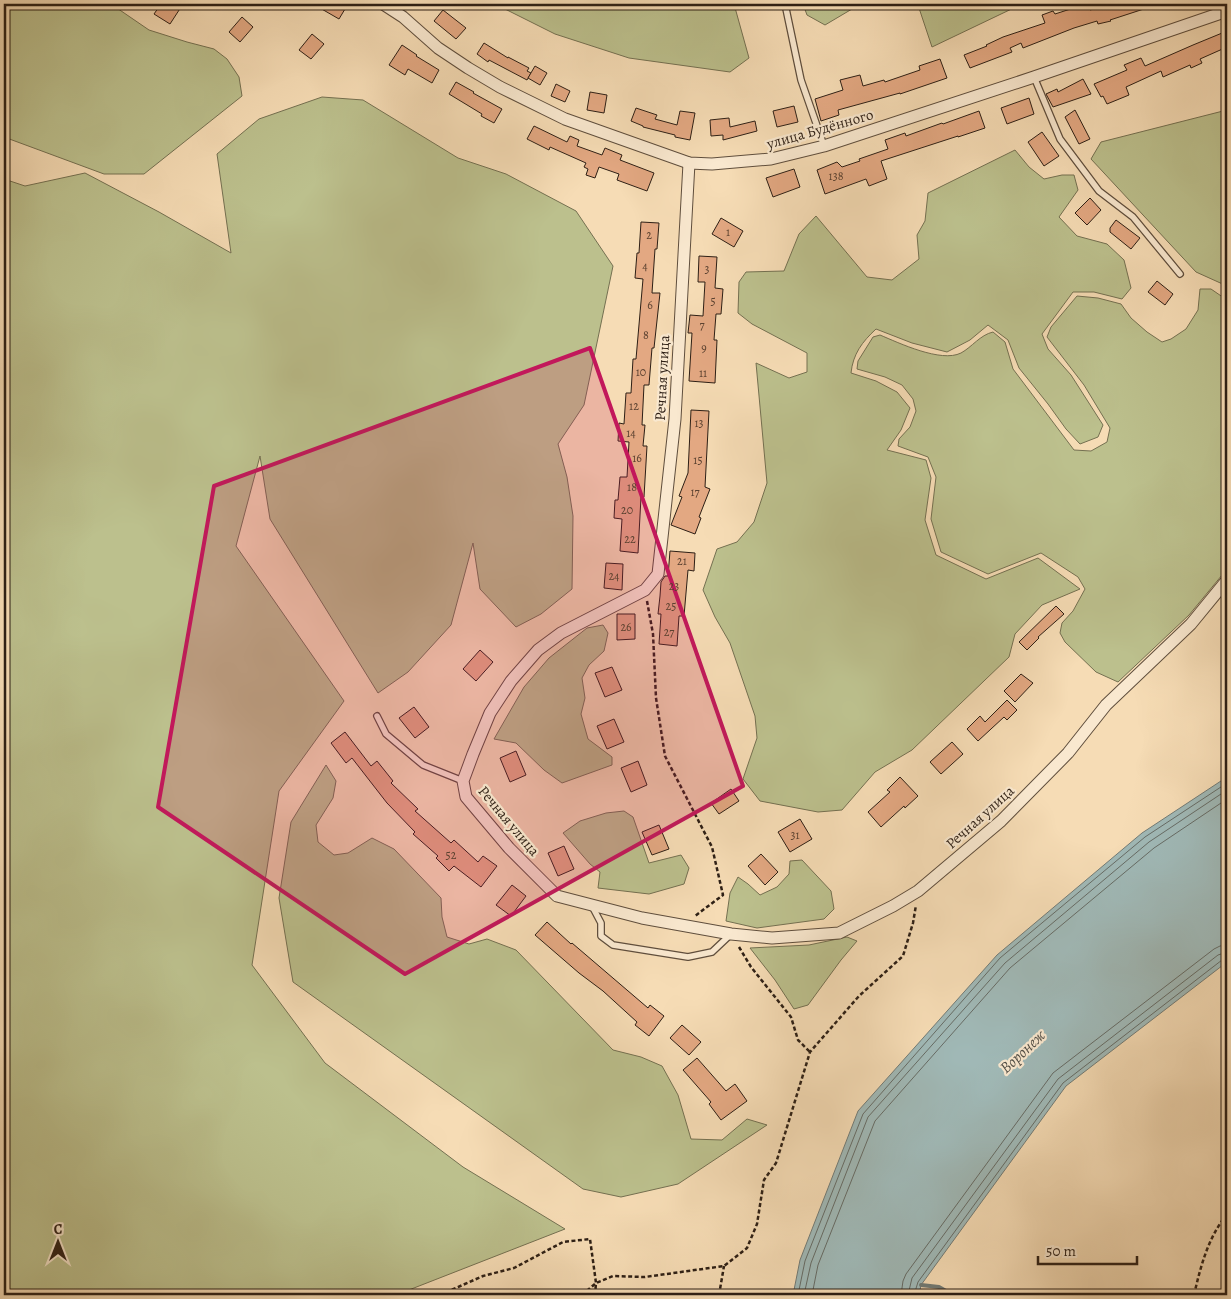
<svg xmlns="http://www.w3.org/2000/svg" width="1231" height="1299" font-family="Alegreya,serif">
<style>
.green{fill:#bcc08d;stroke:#747051}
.water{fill:#a0b9b7;stroke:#727b76}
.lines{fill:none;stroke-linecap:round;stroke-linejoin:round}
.shore{stroke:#666c66;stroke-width:1}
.stream{stroke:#727b76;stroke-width:4}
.building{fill:#e3a882;stroke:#2d1f15}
.lane-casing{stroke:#5f4e3d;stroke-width:8}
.street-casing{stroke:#5f4e3d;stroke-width:13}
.path{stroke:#2d1f15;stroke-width:2.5;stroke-dasharray:4 2.5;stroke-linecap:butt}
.lane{stroke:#f9e8cf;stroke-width:5.5}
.street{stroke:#f9e8cf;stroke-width:11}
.marked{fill:#c2185b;fill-opacity:0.2;stroke:#c2185b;stroke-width:4;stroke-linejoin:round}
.labels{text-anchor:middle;stroke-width:4.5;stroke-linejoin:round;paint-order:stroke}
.number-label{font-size:12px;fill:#5a4130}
.street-label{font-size:15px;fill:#2d1f15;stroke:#f9e8cf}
.water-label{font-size:16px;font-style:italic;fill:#504d46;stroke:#f9e8cf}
</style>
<rect width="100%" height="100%" fill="#f6dcb5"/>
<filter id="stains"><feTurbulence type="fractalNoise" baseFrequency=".004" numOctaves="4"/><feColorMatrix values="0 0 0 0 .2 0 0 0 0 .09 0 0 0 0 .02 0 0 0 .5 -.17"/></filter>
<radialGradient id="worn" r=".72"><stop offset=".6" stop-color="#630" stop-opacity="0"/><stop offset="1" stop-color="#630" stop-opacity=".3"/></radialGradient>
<g class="green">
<path d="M4 4H111L149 30 187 42 214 49 227 59 239 77 242 96 144 174H104L4 137Z"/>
<path d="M495 4H734L749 58 730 72 629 58 555 34Z"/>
<path d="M803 4H865L852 9 825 25 807 15Z"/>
<path d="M908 4H1022L932 47 919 8Z"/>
<path d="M322 97 363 100 458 158 506 174 576 211 613 266 584 405 558 444 567 477 573 516 572 589 541 614 516 627 480 589 473 543 451 625 408 672 378 693 270 519 260 456 236 546 344 701 279 791 252 965 325 1063 463 1167 565 1229 396 1295H4V179L25 186 85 173 159 212 231 253 217 154 259 119Z"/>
<path d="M1227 110V286L1196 272 1091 159 1101 142Z"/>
<path d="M1015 150 1029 167 1044 179 1062 175H1074L1078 190 1059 217 1077 236 1107 244 1124 260 1131 288 1122 299 1094 292H1073L1042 334 1048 349 1071 375 1103 425 1098 437 1080 444 1066 429 1048 404 1019 368 1008 340 988 325 970 340 947 352 912 343 876 329C862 342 853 354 851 373L876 381 897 392 910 408 901 430 887 450 926 460 931 478 925 520 936 555 986 579 1038 558 1080 589 1042 605 1015 634 1009 657 912 750 875 772 842 810 818 812 760 801 743 779 757 738 755 716 730 643 715 617 703 590 717 549 737 542 754 522 767 483 756 363 789 378 807 372V353L752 324 738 313 739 282 746 272 784 271 799 234 816 216 867 277 892 280 919 259 917 235 925 221 928 193Z"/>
<path d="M1200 289H1211L1227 300V569L1189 615 1118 682 1096 672 1065 642 1060 633 1062 623 1073 611 1085 589 1078 577 1041 553 988 574 941 552 931 519 936 477 928 457 898 446 899 439 910 427 916 411 913 399 902 385 885 377 857 369 858 361 873 337 880 335C899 343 941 363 961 353 972 347 980 335 993 332L1005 342 1013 369 1074 450 1091 451 1107 442 1110 428 1084 385 1047 337 1051 327 1077 296 1098 298 1121 304 1131 318 1147 332 1162 342 1171 339 1186 329 1198 310Z"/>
<path d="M603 625 608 633 604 651 589 665 582 678 585 698 581 714 588 739 612 757V765L562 783 544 770 516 743 494 739 524 687 549 658 587 628Z"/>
<path d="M326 765 336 781 333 798 316 825 318 842 334 855 348 853 372 838 394 849 441 898 442 917 447 937 469 944 487 939 516 950 613 1050 641 1057 662 1066 678 1095 691 1139 722 1140 747 1119 767 1125 678 1184 621 1197 583 1189 293 982 279 898 291 822Z"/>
<path d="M624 811 633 817 649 863 681 855 689 868 684 884 649 894 598 888 600 872 590 864 563 833 580 821 606 813Z"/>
<path d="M802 860 831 891 834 909 824 919 757 928 726 921 730 893 738 877 748 884 760 895 777 887 789 874 790 861Z"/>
<path d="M847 937 857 941 841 960 808 1005 794 1009 775 980 750 948 809 945Z"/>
</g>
<path class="water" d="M1227 777V962L1066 1086 921 1285 919 1295H793L800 1260 858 1111 997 955 1142 833Z"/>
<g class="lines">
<g class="shore">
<path d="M798 1295 805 1261 863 1114 1000 958 1145 837 1227 783"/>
<path d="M804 1295 811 1263 868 1117 1005 963 1149 842 1227 790"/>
<path d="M812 1295 818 1265 875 1121 1010 968 1154 848 1227 799"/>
<path d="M901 1295 903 1281 906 1274 1053 1073 1214 949 1220 946 1227 945"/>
<path d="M908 1295 912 1278 1058 1079 1218 955 1227 952"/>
<path d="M914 1295 918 1282 1063 1083 1222 960 1227 959"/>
</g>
<path class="stream" d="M921 1285 939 1287 953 1295"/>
</g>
<g class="building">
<path d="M161 4H183L170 24 154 14Z"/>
<path d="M313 4H348L339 19Z"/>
<path d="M1086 4H1087L1090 10 1113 4H1152L1153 6 1110 20 1111 21 1098 24 1097 21 1074 28 1023 48 1021 43 1010 48 1012 52 970 68 964 55 987 46 986 45 1003 37 1045 23 1042 15 1053 11 1055 14Z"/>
<path d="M443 10 466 28 456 39 434 21Z"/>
<path d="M242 17 253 27 240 42 229 32Z"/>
<path d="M1227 31V47L1200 59 1202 63 1191 68 1190 65 1163 77 1161 71 1126 87 1129 95 1107 104 1103 96 1101 97 1094 84 1127 70 1124 65 1141 58 1145 66 1193 45Z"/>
<path d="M312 34 324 44 311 59 299 50Z"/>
<path d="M484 43 508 58V57L529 68 527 71 531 73 527 80 489 60 488 62 477 54Z"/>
<path d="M402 45 417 55 416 56 439 70 432 83 408 69 405 75 389 65Z"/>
<path d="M940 59 947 78 900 94V93L838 110 839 115 821 121 815 99 843 90 840 80 860 75 863 86 884 80 885 82 920 70 919 66Z"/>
<path d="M535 66 547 73 540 85 528 78Z"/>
<path d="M1083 79 1091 94 1053 107 1046 94 1057 89 1058 92Z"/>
<path d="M456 82 474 92 473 93 502 109 494 123 481 116 482 114 449 94Z"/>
<path d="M556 84 570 91 565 102 551 96Z"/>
<path d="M590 92 607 95 604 113 587 110Z"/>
<path d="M1029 98 1034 114 1007 124 1001 108Z"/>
<path d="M794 106 798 122 777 127 773 111Z"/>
<path d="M636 108 657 115 655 119 677 125 680 111 695 113 690 140 675 137V135L643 127V126L631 121Z"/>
<path d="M1075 110 1090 139 1079 144 1065 117Z"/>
<path d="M979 111 985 128 958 137V136L881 161 887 179 869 186 866 179 825 194 817 170 837 162 842 167 860 161 859 159 888 149 885 140 905 133 906 136 942 123 943 124Z"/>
<path d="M729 118 730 127 755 121 757 131 723 140V135L711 136 710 120Z"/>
<path d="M534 126 567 142 570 136 579 140 577 146 602 155 605 148 622 155 620 160 654 173 647 191 617 180 619 174 599 167 595 178 586 175 588 169 584 167 586 163 550 147 549 150 527 139Z"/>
<path d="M1042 132 1059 156 1044 166 1028 142Z"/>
<path d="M794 169 800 187 773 197 766 178Z"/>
<path d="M1090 198 1101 210 1087 225 1075 213Z"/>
<path d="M721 218 743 231 734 247 712 234Z"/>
<path d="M1116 220 1140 238 1131 249 1110 232V228Z"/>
<path d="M641 222 659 223 657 249H655L652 293H660L654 348H652L649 385H644L642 425H645L643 446H647L644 497H641L638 553 620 551 622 519 614 518 615 500H618L620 477H627L629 442 618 441 619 423 624 424 626 393H631L633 359H636L643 279 635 278 637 253H639Z"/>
<path d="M699 256 717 257 715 288 723 289 721 314H716L714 340H717L715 383 689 381 692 333H688L690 315 703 316 705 282H698Z"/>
<path d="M1157 281 1173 294 1165 305 1148 292Z"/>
<path d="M691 410 709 411 705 487 710 489 699 517 701 518 695 534 671 525 682 497 679 496 688 473Z"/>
<path d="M670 551 695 553 694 571 688 570 684 616H679L677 646 659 644 661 614H658L660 596 661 582 665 576H668Z"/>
<path d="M606 563 623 564 622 590 604 588Z"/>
<path d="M1056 606 1064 614 1038 637 1039 638 1027 650 1019 642Z"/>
<path d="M617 614H635V639L617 640Z"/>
<path d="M480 650 493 662 476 681 463 669Z"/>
<path d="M612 667 622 690 605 697 595 673Z"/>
<path d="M1021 674 1033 683 1015 702 1004 691Z"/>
<path d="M1007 700 1017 710 1007 720 1004 717 978 741 967 729 980 716 985 722Z"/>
<path d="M414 707 429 727 415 738 399 718Z"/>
<path d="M614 719 624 742 607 749 597 726Z"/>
<path d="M345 732 371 766 377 761 393 781 391 783 418 809 415 811 451 843 454 840 478 862 483 856 497 866 481 887 454 866 449 871 436 858 438 856 413 834 415 832 387 803 352 758 346 763 331 743Z"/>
<path d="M952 742 963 754 941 774 930 762Z"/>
<path d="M516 751 526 775 510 782 500 758Z"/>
<path d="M638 761 647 785 631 792 621 768Z"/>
<path d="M900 777 918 796 905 808 904 806 881 827 868 812 890 792 887 790Z"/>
<path d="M731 789 739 801 719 814 711 803Z"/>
<path d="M800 819 812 839 790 852 778 832Z"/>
<path d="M659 825 669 849 652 855 642 832Z"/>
<path d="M564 846 574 869 558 876 548 853Z"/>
<path d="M761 854 778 872 765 885 748 866Z"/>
<path d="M512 885 526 896 511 916 496 905Z"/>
<path d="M547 922 571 944 572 943 648 1008 650 1005 664 1016 649 1036 635 1025 637 1022 603 991 579 973 535 935Z"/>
<path d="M682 1025 701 1042 689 1055 670 1038Z"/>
<path d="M697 1058 726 1091 735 1084 747 1101 721 1120 709 1104 711 1102 683 1070Z"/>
</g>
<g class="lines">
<g class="lane-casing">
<g id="lane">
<path d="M785 4 801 80 824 146"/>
<path d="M1034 77 1060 139 1099 191 1133 217 1180 274"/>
<path d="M377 716 386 734 423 765 463 781"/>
<path d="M592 906 601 923V936L613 945 688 957 712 952 730 935"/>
</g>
</g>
<g class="street-casing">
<g id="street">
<path d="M383 4 403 17 438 48 468 68 500 87 565 119 689 163 712 164 771 159 824 146 1034 77 1227 11"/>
<path d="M689 163 675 419 658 574 645 590 561 633 538 650 511 681 490 713 473 754 463 781 466 797 509 848 557 896 642 918 731 934 772 938 839 933 893 906 918 891 1001 821 1068 753 1106 705 1191 624 1227 580"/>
</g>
</g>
<g class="path">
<path d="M647 601 653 634 656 698 665 756 712 847 723 895 695 916"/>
<path d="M739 947 751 967 791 1017 798 1040 810 1052"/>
<path d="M440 1295 483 1276 514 1268 563 1242 590 1239 596 1283 595 1295"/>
<path d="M582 1295 596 1283 613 1276 645 1277 724 1266 747 1248 757 1224 764 1180 776 1163 810 1052 859 996 903 956 913 923 916 905"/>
<path d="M719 1295 724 1266"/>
<path d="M1194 1295C1201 1265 1208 1238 1227 1214"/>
</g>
<use href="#lane" class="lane"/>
<use href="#street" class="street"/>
</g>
<path class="marked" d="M590 348 743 786 405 974 158 807 214 486Z"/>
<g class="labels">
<g class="number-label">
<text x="836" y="180">138</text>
<text x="728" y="236">1</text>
<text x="649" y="239">2</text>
<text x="645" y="270">4</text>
<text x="707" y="273">3</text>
<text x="713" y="305">5</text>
<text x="650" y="309">6</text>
<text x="702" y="329">7</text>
<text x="646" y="339">8</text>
<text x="704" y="352">9</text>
<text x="641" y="376">10</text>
<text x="703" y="377">11</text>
<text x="634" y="410">12</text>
<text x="699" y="427">13</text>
<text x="631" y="437">14</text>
<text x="637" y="462">16</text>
<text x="698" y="464">15</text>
<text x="632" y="491">18</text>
<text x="695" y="496">17</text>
<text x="627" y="514">20</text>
<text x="630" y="543">22</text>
<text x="682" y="565">21</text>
<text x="614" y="580">24</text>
<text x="674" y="590">23</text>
<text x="671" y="610">25</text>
<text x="626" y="631">26</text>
<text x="669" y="636">27</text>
<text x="795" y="839">31</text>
<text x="451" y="859">52</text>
</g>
<g class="street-label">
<text transform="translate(820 129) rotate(-16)" y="5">улица Будённого</text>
<text transform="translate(662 378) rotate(-87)" y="5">Речная улица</text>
<text transform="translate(980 817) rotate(-42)" y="5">Речная улица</text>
<text transform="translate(509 821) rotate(50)" y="5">Речная улица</text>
</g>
<g class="water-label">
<text transform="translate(1022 1051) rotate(-43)" y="6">Воронеж</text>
</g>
</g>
<rect width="1231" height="1299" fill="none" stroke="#f6dcb5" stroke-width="20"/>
<rect x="5" y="5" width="1221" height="1289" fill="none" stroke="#2d1f15" stroke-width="2.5"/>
<rect x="10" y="10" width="1211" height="1279" fill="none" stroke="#2d1f15"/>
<g transform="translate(58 1242)" stroke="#f9e8cf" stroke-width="4" paint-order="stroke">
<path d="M0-4L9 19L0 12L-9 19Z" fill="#2d1f15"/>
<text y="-8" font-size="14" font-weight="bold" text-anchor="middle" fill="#2d1f15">С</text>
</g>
<path d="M1038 1256v8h99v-8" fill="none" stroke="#2d1f15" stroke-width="2.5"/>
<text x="1046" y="1256" font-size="15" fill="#2d1f15" stroke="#f9e8cf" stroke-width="4" paint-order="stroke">50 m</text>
<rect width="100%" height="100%" filter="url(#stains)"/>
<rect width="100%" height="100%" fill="url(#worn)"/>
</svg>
